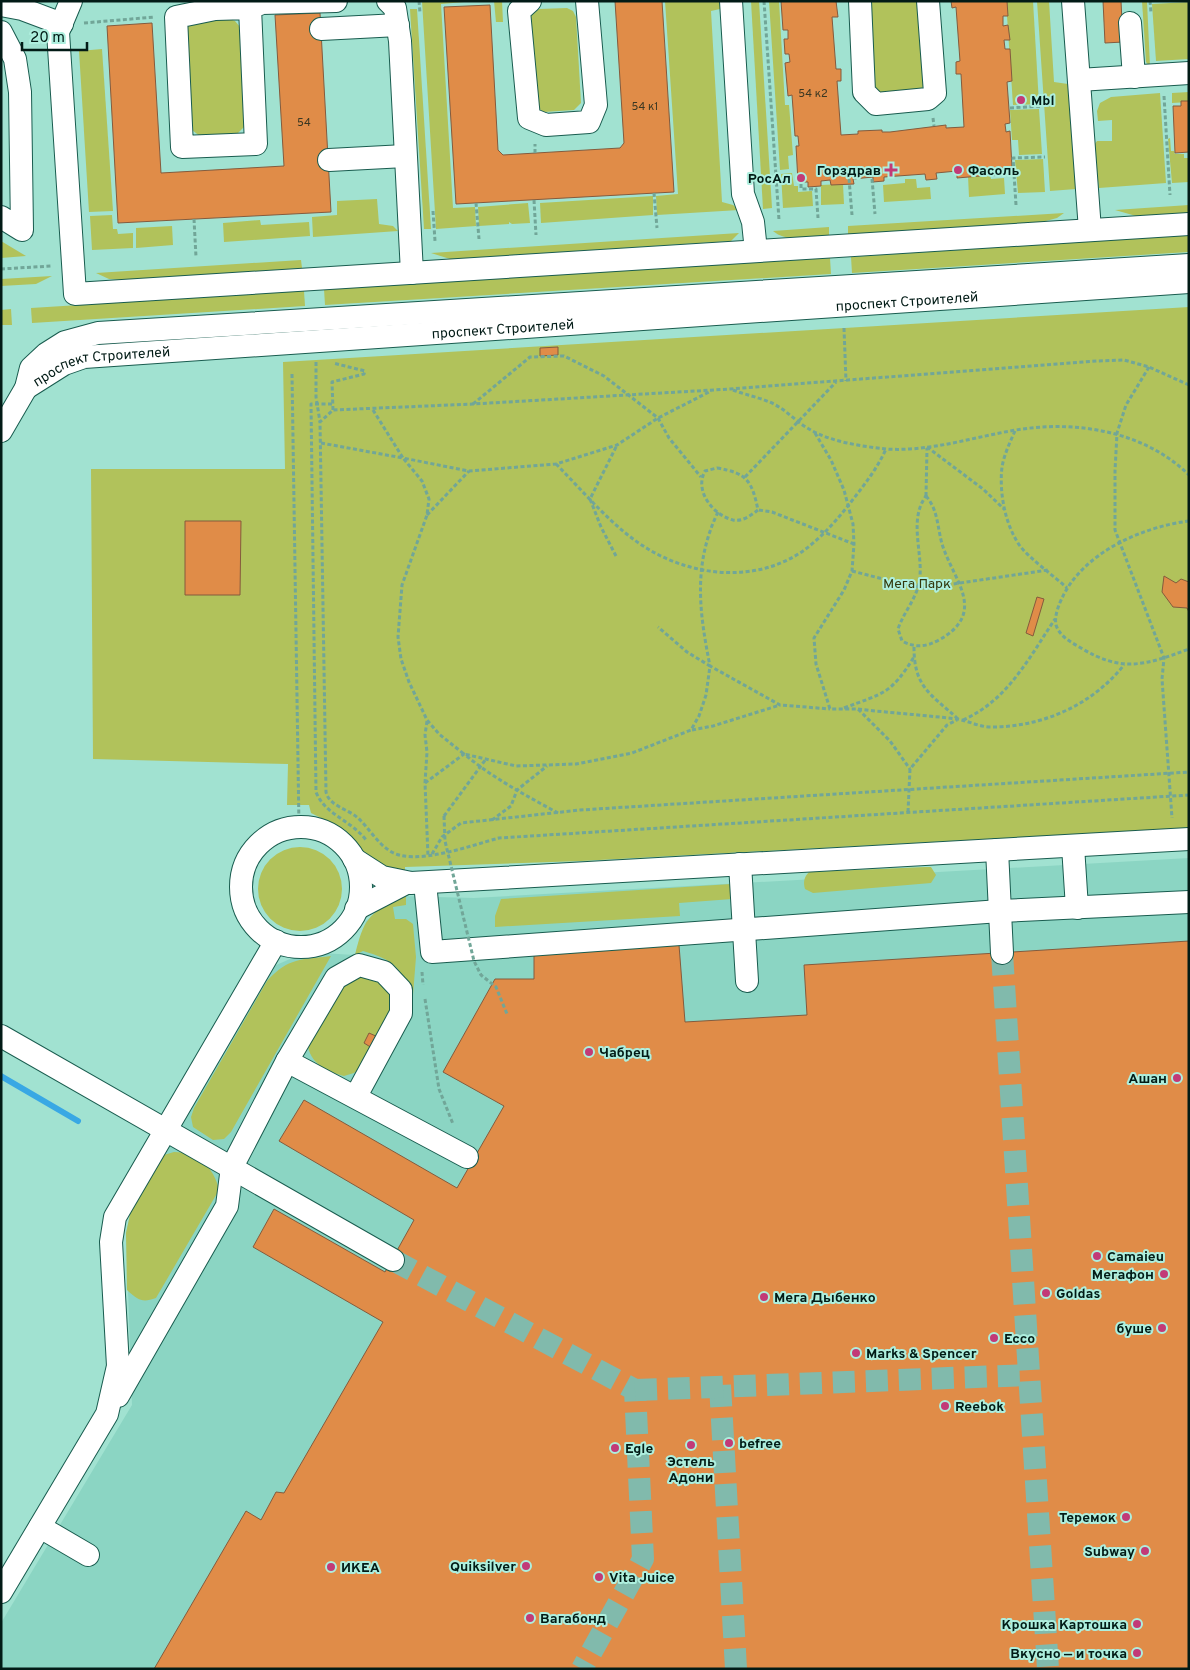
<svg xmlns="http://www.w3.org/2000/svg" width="1190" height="1670" font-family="Overpass,sans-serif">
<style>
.built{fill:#8bd5c3}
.green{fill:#b1c25b}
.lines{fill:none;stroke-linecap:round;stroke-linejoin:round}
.stream{stroke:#39a8e4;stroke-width:6}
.building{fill:#e08c48;stroke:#845b3d}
.minor-tunnel{stroke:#81baac;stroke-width:22;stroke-dasharray:22 11;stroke-linecap:butt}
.minor-casing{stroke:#195c4f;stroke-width:24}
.path{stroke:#71a698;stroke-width:3;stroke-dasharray:4 2.5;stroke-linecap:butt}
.minor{stroke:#fff;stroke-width:22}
.path-bridge{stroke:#71a698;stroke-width:3;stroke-dasharray:4 2.5;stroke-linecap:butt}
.poi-dot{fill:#c23a77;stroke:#aeefde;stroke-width:2}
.labels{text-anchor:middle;stroke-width:4;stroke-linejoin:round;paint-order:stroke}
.number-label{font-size:11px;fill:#3a3722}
.poi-label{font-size:14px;font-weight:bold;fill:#021b16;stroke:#aeefde;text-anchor:start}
.street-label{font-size:14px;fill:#021b16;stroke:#aeefde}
.park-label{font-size:14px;fill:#32380c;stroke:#aeefde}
</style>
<rect width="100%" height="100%" fill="#a1e2d1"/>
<path class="built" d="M1189 858V1669H1V1623L132 1405 126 1233 131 1210 274 966 299 955 321 953 355 955 366 921 399 896 474 898Z"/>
<g class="green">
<path d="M422 1H476L441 4 453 208 475 207 476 226 436 229Z"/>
<path d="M494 1H502L503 22H496Z"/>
<path d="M665 1H726L720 9 711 11 722 202 733 205 739 210 657 215 656 196 678 194Z"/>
<path d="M751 1H759L772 208 763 209Z"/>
<path d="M769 1H779L785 105H789L793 155 788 156 789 169 780 170Z"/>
<path d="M867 1H920L924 85 920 91 888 96 877 91 872 81Z"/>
<path d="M1006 1H1033L1039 104 1013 105Z"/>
<path d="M1037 1H1049L1054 82 1068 84 1076 189 1050 191Z"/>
<path d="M1142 1H1147L1150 67 1146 62Z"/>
<path d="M1189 2V59L1156 61 1152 4Z"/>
<path d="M567 8 573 11 576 17 581 103 574 110 544 112 539 109 531 16 539 9Z"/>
<path d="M410 9H417L431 229H424Z"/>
<path d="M227 18 235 21 240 27 245 126 236 135 201 137 192 130 186 30 189 24Z"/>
<path d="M102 49 113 211 89 212 79 51Z"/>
<path d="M1189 92V102L1172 103V93Z"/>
<path d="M1160 93 1166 183 1099 188 1094 145 1097 141H1112V120L1098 121 1097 111 1100 103 1111 97Z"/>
<path d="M1039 109 1042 154 1019 155 1018 140H1012L1010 110Z"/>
<path d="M1170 138 1171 151H1174L1175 154H1184V158H1189V182L1172 183 1168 139Z"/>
<path d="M1043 159 1045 192 1018 193 1015 160Z"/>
<path d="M792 173 794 186H798V192L812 191 813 206 783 208 781 174Z"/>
<path d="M990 175 991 179 1004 178 1005 194 969 197 968 176Z"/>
<path d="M905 179H916L917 188 930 187 931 199 884 202 883 185 905 183Z"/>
<path d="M843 184 844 204 821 205V185Z"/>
<path d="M653 196V215L541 223 540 203Z"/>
<path d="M377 199 379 224 393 226 398 231 313 237 312 217 337 215V201Z"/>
<path d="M528 203 530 223 512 224 509 222V224L479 226 478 207Z"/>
<path d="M1189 205V213L1136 216 1115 210Z"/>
<path d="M1064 213 1057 218 1042 222 848 234V226Z"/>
<path d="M112 215 113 229H117L118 234 133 233V248L92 250 90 216Z"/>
<path d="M260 220 261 225 309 222 310 236 224 242 223 223Z"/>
<path d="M172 226 173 245 136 248V228Z"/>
<path d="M829 227V235C811 235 788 244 773 231Z"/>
<path d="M739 233 731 241 450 259 431 253Z"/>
<path d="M1189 235V252L852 273 851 257Z"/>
<path d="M1 241 26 256 1 258Z"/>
<path d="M830 258 831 274 325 305 324 289Z"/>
<path d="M301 260 302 268 123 280 109 279 96 273Z"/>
<path d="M52 276 36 284 1 286V279Z"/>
<path d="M304 291 305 306 32 323 31 308Z"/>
<path d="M1189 307V828L581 861 405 867V872H396L367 856 345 830 311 813 309 805H287L288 764 93 759 91 469H285L283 362Z"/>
<path d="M11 309 12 325H1V310Z"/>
<circle cx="300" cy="889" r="42"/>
<path d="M925 867H931L936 875 931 883 813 893 805 889C803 882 804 877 809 872Z"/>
<path d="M731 884 732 899 679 903 680 916 495 927V916L501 899Z"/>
<path d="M399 896H406V905L393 907 395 919H406L413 924 416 957 413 995C400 967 394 960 363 951L355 955C364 918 368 916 399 896Z"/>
<path d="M331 956 231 1132 224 1139 213 1140 193 1127 191 1117 194 1108 267 981C289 957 301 960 331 956Z"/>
<path d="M352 975 375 977 391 993V1014L361 1067 354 1073 344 1076C328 1072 312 1065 308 1047L343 985Z"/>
<path d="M174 1152C197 1152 214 1167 219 1190L156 1298C142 1303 138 1300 127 1290L126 1233 131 1210 157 1157Z"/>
</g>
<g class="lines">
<path class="stream" d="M1 1076 78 1121"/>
</g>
<g class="building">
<path d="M615 1H662L674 192 456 204 444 7 490 5 498 150 503 155 620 148 624 143Z"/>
<path d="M781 1H836L838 17H832L836 69H841V81H837L841 135 858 134V131L882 130V132H890L946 125V128L964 127 961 74H956V62L960 61 956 7 952 8 951 1H1007L1008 16H1003V26L1008 25 1010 40H1004L1005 49H1010L1012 81 1007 82 1010 123 1005 124 1006 132 1010 131 1012 168H1001L1002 175 989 176 988 169 979 170 980 176 957 178V171L936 173 937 179 926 180 925 174 884 177V181L873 182V177L853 179 854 184 831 185 830 180 821 181V186L808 187V182H798L796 146H799L798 136H795L792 95 788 96 785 63 790 62 789 54H785L784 39H788V30H783Z"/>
<path d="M1103 1H1121L1123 42 1105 43Z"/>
<path d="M320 13 331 212 118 223 107 26 152 23 161 173 284 166 275 15Z"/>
<path d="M1181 101H1189V155V152L1175 153 1173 106H1181Z"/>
<path d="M558 347V355L540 356V348Z"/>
<path d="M185 521H241L240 595H185Z"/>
<path d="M1164 576 1176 583 1181 579 1189 582V612L1187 608 1173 607 1162 592Z"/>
<path d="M1037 597 1044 599 1033 636 1026 633Z"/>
<path d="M1189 941V1669H154L246 1511 261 1520 276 1492 284 1493 383 1322 253 1247 274 1209 385 1272 414 1220 279 1141 304 1100 457 1188 504 1106 443 1072 495 979H534V953L679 945 685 1022 807 1015 804 965Z"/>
<path d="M369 1033 378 1037 372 1048 364 1043Z"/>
</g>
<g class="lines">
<g class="minor-tunnel">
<path d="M1002 953 1048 1669"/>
<path d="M393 1260 635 1390 643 1559 582 1669"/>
<path d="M720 1385 736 1669"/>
<path d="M635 1390 1029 1375"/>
</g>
<g class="minor-casing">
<g id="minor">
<path d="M71 1 58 32 75 294 1189 224"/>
<path d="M388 1 395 8 400 41 412 273"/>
<path d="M530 1 519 11 529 118 546 125 589 122 596 105 587 1"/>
<path d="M731 1 743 194 753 222 756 251"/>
<path d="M860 1 864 92 876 104 928 99 935 93 928 1"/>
<path d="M1073 1 1090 230"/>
<path d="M1 5 22 9 62 24"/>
<path d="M250 8 256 144 182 147 176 17 215 9 250 8 262 3 336 1"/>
<path d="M1130 23 1134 77"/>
<path d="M321 29 398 25"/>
<path d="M1 32 15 59 20 92 22 230 1 217"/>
<path d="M1079 80 1189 73"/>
<path d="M329 160 405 156"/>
<path id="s1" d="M26 388 64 364 84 357 1189 282"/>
<path d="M1 431 26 388 31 368 46 354 65 342 98 333 1189 265"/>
<circle cx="301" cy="887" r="60"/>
<path d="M1073 846 1077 908"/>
<path d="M997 850 1002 953"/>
<path d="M354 859 382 877 411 883 1189 839"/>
<path d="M740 864 747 981"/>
<path d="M425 883 432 952 1000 911 1189 902"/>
<path d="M356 909 406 883"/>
<path d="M1 1036 393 1260"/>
<path d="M287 1061 467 1157"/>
<path d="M118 1396 227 1206 232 1167 287 1061 336 978 359 965 384 972 401 990V1013L356 1096"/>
<path d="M40 1527 88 1555"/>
<path d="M1 1592 107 1414 118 1366 111 1242 115 1217 276 941"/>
</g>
</g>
<g class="path">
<path d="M419 1 420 13"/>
<path d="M764 1 779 220"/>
<path d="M1150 1 1151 13"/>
<path d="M84 23 155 17"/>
<path d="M1164 96 1170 195"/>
<path d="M1010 108 1042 106"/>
<path d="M933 118 934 126"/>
<path d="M535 153V144"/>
<path d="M849 179 852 215"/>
<path d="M872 179 875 214"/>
<path d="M801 184V189H816L818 218"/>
<path d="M654 193 657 228"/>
<path d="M534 200 536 235"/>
<path d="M476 203 479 239"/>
<path d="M1016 205 1013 158 1045 157"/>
<path d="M433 211 435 241"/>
<path d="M194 219 196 257"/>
<path d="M1 269 52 266"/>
<path d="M844 328 846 381"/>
<path d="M316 362V397L320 422"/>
<path d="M1149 367 1126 405 1117 433 1115 471V530L1164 658 1162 679 1172 818"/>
<path d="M292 374 299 827"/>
<path d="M1189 385 1149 367 1124 360 1097 361 730 389 473 404 333 410 320 422 326 792C329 806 348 809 358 818 369 828 377 843 390 851 414 867 472 845 499 838L1189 795"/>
<path d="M733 390C748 396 765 398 779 407 789 413 798 423 809 429 831 442 860 446 886 449 930 452 973 437 1016 430 1076 420 1144 431 1189 475"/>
<path d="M332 404H311L316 792C325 815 351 820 366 840"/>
<path d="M473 404 530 357 564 356 604 376 658 418 669 438 701 477"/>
<path d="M333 410 332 382 364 374 365 371 333 363"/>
<path d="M373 410 403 458 469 471 556 464 617 445 658 418 711 391"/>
<path d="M1015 431C1010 442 1004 455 1002 467 999 492 1005 525 1020 546 1031 560 1053 575 1067 588"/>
<path d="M815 433 831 460 844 490 853 524 854 544 852 571 844 590 814 638 816 664 830 709H858L890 741 910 769"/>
<path d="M321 443 403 458 422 481 429 499 427 515 402 585 398 637 401 659 409 682 427 720 439 734 464 754 516 766 576 764 632 753 691 730 699 716 706 695 710 666 687 652 658 627"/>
<path d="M927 447 983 489 1004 509"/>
<path d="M556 464C585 493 613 528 648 549 695 577 756 583 803 551 821 538 837 520 851 502 864 485 877 469 886 449"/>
<path d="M717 468C747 473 752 481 758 510 751 515 743 522 733 520 713 515 694 491 705 471Z"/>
<path d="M745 477 836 382"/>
<path d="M926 496C939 511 937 529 943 547 955 582 987 613 939 640 926 647 915 648 902 641L898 629C904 611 919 596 920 576 922 550 909 519 926 496Z"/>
<path d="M926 496 927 448"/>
<path d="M759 510 772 512 854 544"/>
<path d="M718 512C693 564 699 611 710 666L780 705 830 709"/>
<path d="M427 515 469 471"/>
<path d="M1189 521C1142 527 1085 552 1063 596 1059 604 1054 616 1056 625 1060 637 1071 642 1081 648 1122 673 1146 665 1189 649"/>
<path d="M616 556 601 527 590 499 617 445"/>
<path d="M852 571 910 586 926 588 1048 570"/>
<path d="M914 647C914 688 931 694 958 719"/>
<path d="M844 708C884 693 891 694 914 657"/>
<path d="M858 709C891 713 924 715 957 719 969 721 979 727 991 727 1043 727 1092 705 1124 665"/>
<path d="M963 720C1008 700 1029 658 1055 619"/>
<path d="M427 721 425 735 427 752 425 783 428 856"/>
<path d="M692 730 713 726 780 705"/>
<path d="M425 783 464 754C493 778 525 795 558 813"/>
<path d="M908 812 910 769 947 725 957 720"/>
<path d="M444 816 486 759"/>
<path d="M492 820 511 806 517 790 547 766"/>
<path d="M432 854 442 837 461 823 580 810 1189 772"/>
<path d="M422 972 423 985"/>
<path d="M425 999 439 1089 453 1124"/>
</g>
<use href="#minor" class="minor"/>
<path class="path-bridge" d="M444 816 445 841 474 961 481 975 496 987 507 1014"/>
</g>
<g class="poi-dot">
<circle cx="1021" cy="100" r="5"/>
<path d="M888.5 162.5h5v5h5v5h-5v5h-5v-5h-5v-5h5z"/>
<circle cx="958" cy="170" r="5"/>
<circle cx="801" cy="178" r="5"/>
<circle cx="589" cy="1052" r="5"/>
<circle cx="1177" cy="1078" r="5"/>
<circle cx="1097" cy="1256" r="5"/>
<circle cx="1164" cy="1274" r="5"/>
<circle cx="1046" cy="1293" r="5"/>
<circle cx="764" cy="1297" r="5"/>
<circle cx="1162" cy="1328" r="5"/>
<circle cx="994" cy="1338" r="5"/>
<circle cx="856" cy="1353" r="5"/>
<circle cx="945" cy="1406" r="5"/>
<circle cx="729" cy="1443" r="5"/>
<circle cx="691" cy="1445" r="5"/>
<circle cx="615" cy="1448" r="5"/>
<circle cx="1126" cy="1517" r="5"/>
<circle cx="1145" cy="1551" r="5"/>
<circle cx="526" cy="1566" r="5"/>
<circle cx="331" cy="1567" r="5"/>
<circle cx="599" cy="1577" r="5"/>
<circle cx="530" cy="1618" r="5"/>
<circle cx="1137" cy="1624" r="5"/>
<circle cx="1137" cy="1653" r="5"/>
</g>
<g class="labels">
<g class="number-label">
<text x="813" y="97">54 к2</text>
<text x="645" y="110">54 к1</text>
<text x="304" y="126">54</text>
</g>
<g class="poi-label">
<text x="1031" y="105">Mbl</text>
<text x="881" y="175" text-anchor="end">Горздрав</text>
<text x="968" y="175">Фасоль</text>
<text x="791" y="183" text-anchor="end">РосАл</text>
<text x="599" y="1057">Чабрец</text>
<text x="1167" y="1083" text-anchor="end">Ашан</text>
<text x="1107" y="1261">Camaieu</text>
<text x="1154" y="1279" text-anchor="end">Мегафон</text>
<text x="1056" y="1298">Goldas</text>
<text x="774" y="1302">Мега Дыбенко</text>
<text x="1152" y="1333" text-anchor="end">буше</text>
<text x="1004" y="1343">Ecco</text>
<text x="866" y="1358">Marks &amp; Spencer</text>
<text x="955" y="1411">Reebok</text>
<text x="739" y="1448">befree</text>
<text x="625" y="1453">Egle</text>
<text x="691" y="1466" text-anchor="middle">Эстель<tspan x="691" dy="16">Адони</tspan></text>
<text x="1116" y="1522" text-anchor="end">Теремок</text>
<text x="1135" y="1556" text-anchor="end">Subway</text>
<text x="516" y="1571" text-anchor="end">Quiksilver</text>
<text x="341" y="1572">ИКЕА</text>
<text x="609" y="1582">Vita Juice</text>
<text x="540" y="1623">Вагабонд</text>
<text x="1127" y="1629" text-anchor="end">Крошка Картошка</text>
<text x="1127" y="1658" text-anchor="end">Вкусно — и точка</text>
</g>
<g class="street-label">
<text dy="5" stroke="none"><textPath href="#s1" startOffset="891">проспект Строителей</textPath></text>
<text dy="5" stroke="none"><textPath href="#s1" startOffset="486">проспект Строителей</textPath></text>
<text dy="5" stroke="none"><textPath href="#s1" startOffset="81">проспект Строителей</textPath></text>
</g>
<g class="park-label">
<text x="917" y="588">Мега Парк</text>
</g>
</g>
<rect width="1190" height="1670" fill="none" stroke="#021b16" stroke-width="5"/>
<path d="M22 42v8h65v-8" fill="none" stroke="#021b16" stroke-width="2.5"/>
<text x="30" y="42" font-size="15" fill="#021b16" stroke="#aeefde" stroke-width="4" paint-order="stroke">20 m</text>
</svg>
